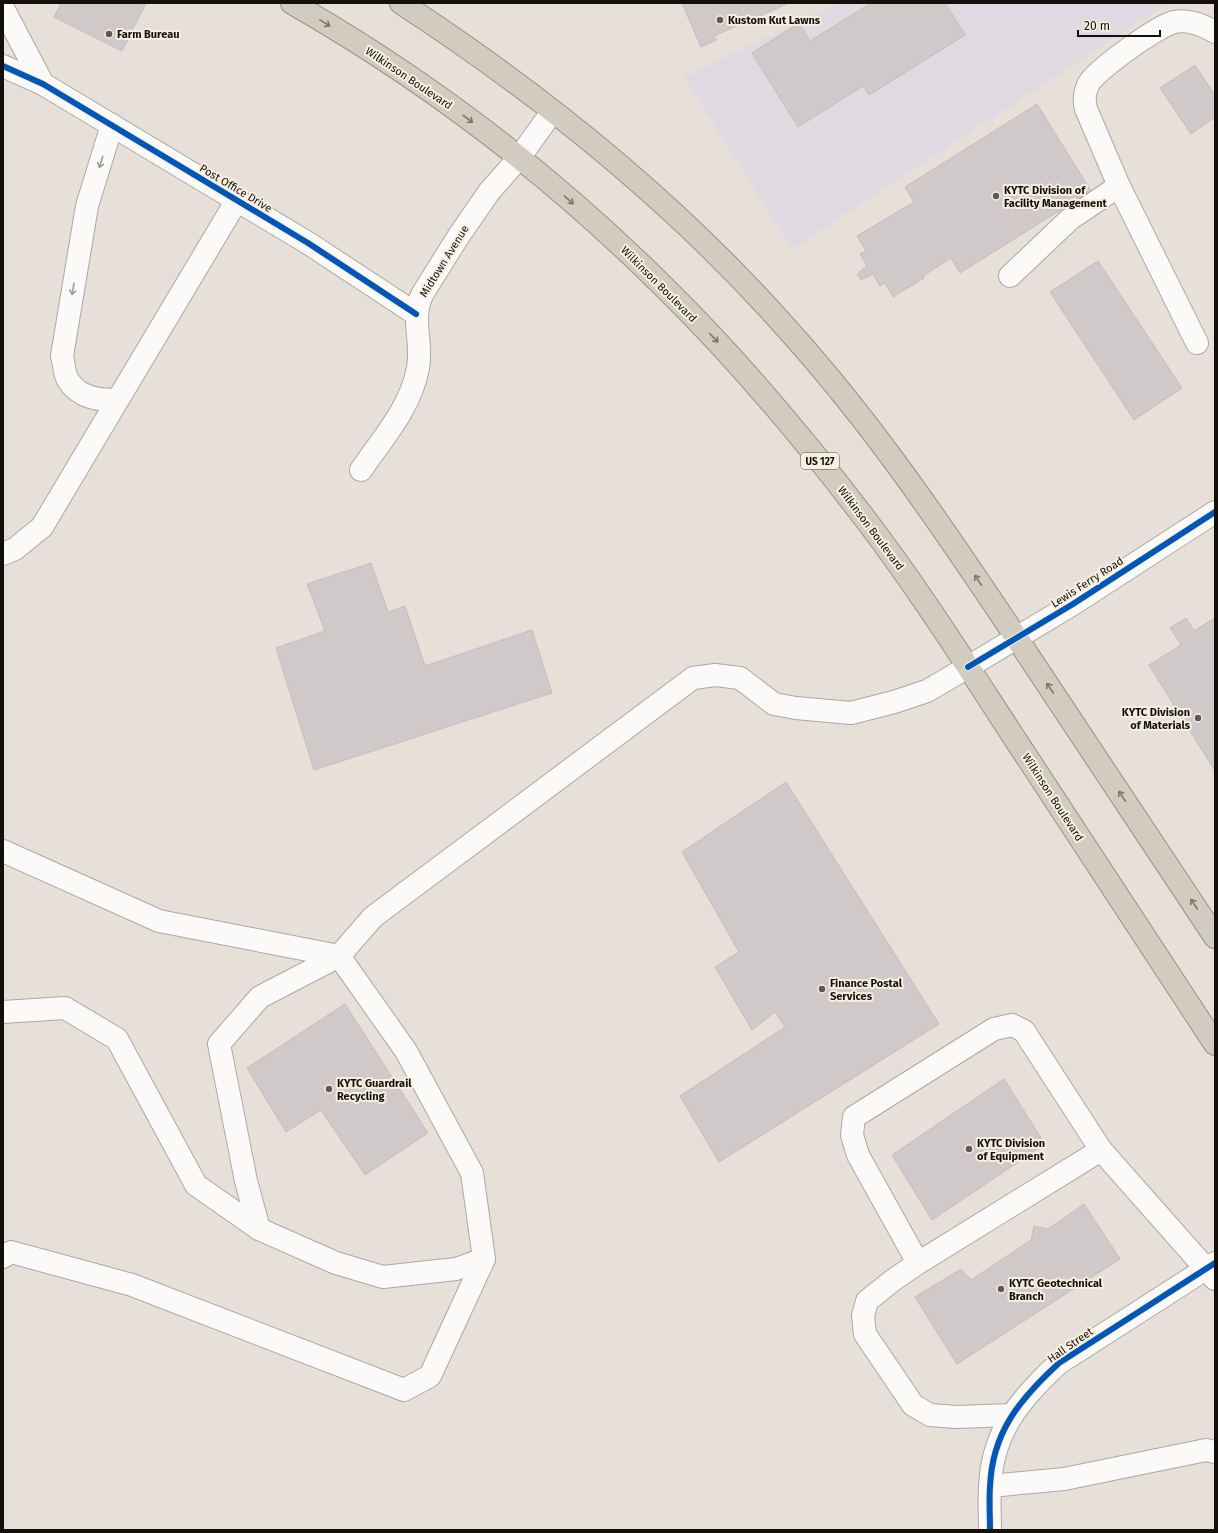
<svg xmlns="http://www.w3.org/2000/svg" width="1218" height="1533" font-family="'Fira Sans',sans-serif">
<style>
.industrial{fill:#dfdae2}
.building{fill:#cfcac9;stroke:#c2bebc}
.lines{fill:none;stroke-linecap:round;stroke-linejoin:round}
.minor-casing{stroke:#aca8a3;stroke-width:24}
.highway-casing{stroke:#9b9182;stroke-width:24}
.minor{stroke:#fbfaf9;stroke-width:22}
.highway{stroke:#d2cbbf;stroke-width:22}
.cycleway-casing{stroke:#f8eee1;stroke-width:8}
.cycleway{stroke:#0057b8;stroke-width:6}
.oneway{stroke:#7c776e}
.oneway2{stroke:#9e9c9a}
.poi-dot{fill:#5d5953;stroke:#f8eee1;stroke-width:1.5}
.labels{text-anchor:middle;stroke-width:4;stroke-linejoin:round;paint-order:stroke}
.shield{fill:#f8eee1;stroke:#58534b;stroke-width:1}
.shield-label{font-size:10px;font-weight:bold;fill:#13100b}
.poi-label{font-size:11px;font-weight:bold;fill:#13100b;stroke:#f8eee1;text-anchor:start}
.street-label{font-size:11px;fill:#13100b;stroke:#f8eee1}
</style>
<rect width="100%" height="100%" fill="#e6e0d9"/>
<path class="industrial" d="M839 3H1168L792 249 684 77Z"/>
<g class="building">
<path d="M61 3H146L122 51 54 17Z"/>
<path d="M682 3H789L714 36 717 40 701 47Z"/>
<path d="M871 3H945L965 35 869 95 863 86 798 127 752 53 799 23 810 41Z"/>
<path d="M1195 65 1215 95V117L1191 134 1160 88Z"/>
<path d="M1037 104 1091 191 960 273 951 258 923 276 924 278 893 297 885 283 880 286 873 274 861 280 857 274 867 266 860 254 866 251 857 236 914 202 905 187Z"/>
<path d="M1098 261 1182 388 1134 420 1050 292Z"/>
<path d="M371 563 388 612 405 606 425 666 532 630 552 693 314 770 276 648 325 631 307 584Z"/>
<path d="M1186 618 1194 631 1215 618V771L1149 665 1181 645 1170 628Z"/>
<path d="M786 782 939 1024 719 1162 680 1096 785 1027 775 1012 752 1030 715 967 739 952 682 852Z"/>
<path d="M345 1004 428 1133 365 1175 321 1110 286 1132 247 1068Z"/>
<path d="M1004 1079 1045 1144 932 1220 892 1155Z"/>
<path d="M1084 1204 1120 1259 957 1364 915 1297 961 1269 971 1280 1031 1240 1034 1226 1048 1229Z"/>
</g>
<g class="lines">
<g class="minor-casing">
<g id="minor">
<path d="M3 8 43 84"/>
<path d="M3 66 43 84 308 243 416 314"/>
<path d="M112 125 87 206 62 356C64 363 64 374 68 380 79 398 98 400 117 400"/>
<path d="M1010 276 1070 219 1119 186"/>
<path d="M1197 343 1119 186 1086 109C1084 100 1084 94 1088 85 1094 71 1158 26 1174 22 1188 19 1203 25 1215 32"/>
<path d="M361 470C383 438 411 407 418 368 423 342 410 317 423 293L458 237 489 192 519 158 552 112"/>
<path d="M3 554 15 549 42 527 237 200"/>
<path d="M3 851 159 921 339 956"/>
<path d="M3 1012 65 1008 117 1039 196 1185 259 1229 336 1263 383 1277 456 1269 484 1259"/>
<path d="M1101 1150 918 1263 858 1155 852 1135 854 1117 994 1029 1012 1025 1024 1031 1101 1150 1215 1279"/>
<path d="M259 1229 246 1181 219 1044 260 997 339 956"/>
<path d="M3 1257 11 1252 132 1285 404 1390 430 1376 484 1259 472 1173 406 1051 339 956 373 917 693 678 715 675 740 678 774 704 796 708 851 713 894 702 927 691 968 667 1073 604 1215 512"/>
<path d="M918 1263 892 1281 867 1301 863 1316 865 1334 913 1405 930 1415 957 1417 1011 1415"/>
<path d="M990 1486 1064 1479 1206 1450 1215 1452"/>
<path d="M990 1530C990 1516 989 1501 990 1487 992 1432 1020 1399 1059 1363L1215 1263"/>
</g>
</g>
<g class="highway-casing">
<g id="highway">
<path d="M292 3C428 81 556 179 667 290 739 361 805 440 866 520 920 591 968 667 1017 742 1083 843 1149 944 1215 1044"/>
<path d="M401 3C542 95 678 205 789 331 872 423 941 525 1010 628 1079 731 1147 834 1215 937"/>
</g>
</g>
<use href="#minor" class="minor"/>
<use href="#highway" class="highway"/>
<g class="cycleway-casing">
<g id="cycleway">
<path d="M3 66 43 84 308 243 416 314"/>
<path d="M968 667 1073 604 1215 512"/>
<path d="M990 1530C990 1516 989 1501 990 1487 992 1432 1020 1399 1059 1363L1215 1263"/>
</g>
</g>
<use href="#cycleway" class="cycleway"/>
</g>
<defs><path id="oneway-shaft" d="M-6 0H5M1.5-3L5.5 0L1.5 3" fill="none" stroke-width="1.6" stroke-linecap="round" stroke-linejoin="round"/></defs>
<g class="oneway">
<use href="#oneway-shaft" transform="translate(325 23) rotate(32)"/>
<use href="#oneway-shaft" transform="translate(468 119) rotate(37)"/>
<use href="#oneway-shaft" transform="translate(569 200) rotate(41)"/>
<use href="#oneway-shaft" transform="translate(714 338) rotate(46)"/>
<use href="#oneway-shaft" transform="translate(978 580) rotate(-124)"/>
<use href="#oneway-shaft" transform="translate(1050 688) rotate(-124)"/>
<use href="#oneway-shaft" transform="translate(1122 796) rotate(-124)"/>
<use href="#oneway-shaft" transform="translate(1194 904) rotate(-123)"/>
</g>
<g class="oneway2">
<use href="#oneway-shaft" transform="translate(101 162) rotate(107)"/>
<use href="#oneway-shaft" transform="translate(73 289) rotate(100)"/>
</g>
<g class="poi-dot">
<circle cx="720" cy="20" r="4"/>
<circle cx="109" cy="34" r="4"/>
<circle cx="996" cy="196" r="4"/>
<circle cx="1198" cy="718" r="4"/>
<circle cx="822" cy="989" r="4"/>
<circle cx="329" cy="1089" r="4"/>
<circle cx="969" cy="1149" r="4"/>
<circle cx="1001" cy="1289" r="4"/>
</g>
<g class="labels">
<rect class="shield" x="801" y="453" width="38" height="16" rx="3"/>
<g class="shield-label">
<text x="820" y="465">US 127</text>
</g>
<g class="poi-label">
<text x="728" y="24">Kustom Kut Lawns</text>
<text x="117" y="38">Farm Bureau</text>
<text x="1004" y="194">KYTC Division of<tspan x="1004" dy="13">Facility Management</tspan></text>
<text x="1190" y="716" text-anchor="end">KYTC Division<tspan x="1190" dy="13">of Materials</tspan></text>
<text x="830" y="987">Finance Postal<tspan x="830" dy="13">Services</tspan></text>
<text x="337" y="1087">KYTC Guardrail<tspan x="337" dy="13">Recycling</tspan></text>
<text x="977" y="1147">KYTC Division<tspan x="977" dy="13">of Equipment</tspan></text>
<text x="1009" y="1287">KYTC Geotechnical<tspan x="1009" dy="13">Branch</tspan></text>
</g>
<g class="street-label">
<text transform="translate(409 78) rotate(34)" y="4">Wilkinson Boulevard</text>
<text transform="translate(236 188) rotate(31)" y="4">Post Office Drive</text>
<text transform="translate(444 261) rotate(-58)" y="4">Midtown Avenue</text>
<text transform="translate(659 284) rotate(45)" y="4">Wilkinson Boulevard</text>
<text transform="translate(871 528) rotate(53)" y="4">Wilkinson Boulevard</text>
<text transform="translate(1087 582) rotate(-33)" y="4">Lewis Ferry Road</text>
<text transform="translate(1053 797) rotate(57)" y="4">Wilkinson Boulevard</text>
<text transform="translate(1070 1345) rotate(-35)" y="4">Hall Street</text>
</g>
</g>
<rect width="1218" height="1533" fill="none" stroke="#13100b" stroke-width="8"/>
<path d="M1078 30v6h82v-6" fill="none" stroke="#13100b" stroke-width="2"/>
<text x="1084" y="30" font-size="12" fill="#13100b" stroke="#f8eee1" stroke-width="3" paint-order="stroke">20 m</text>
</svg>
